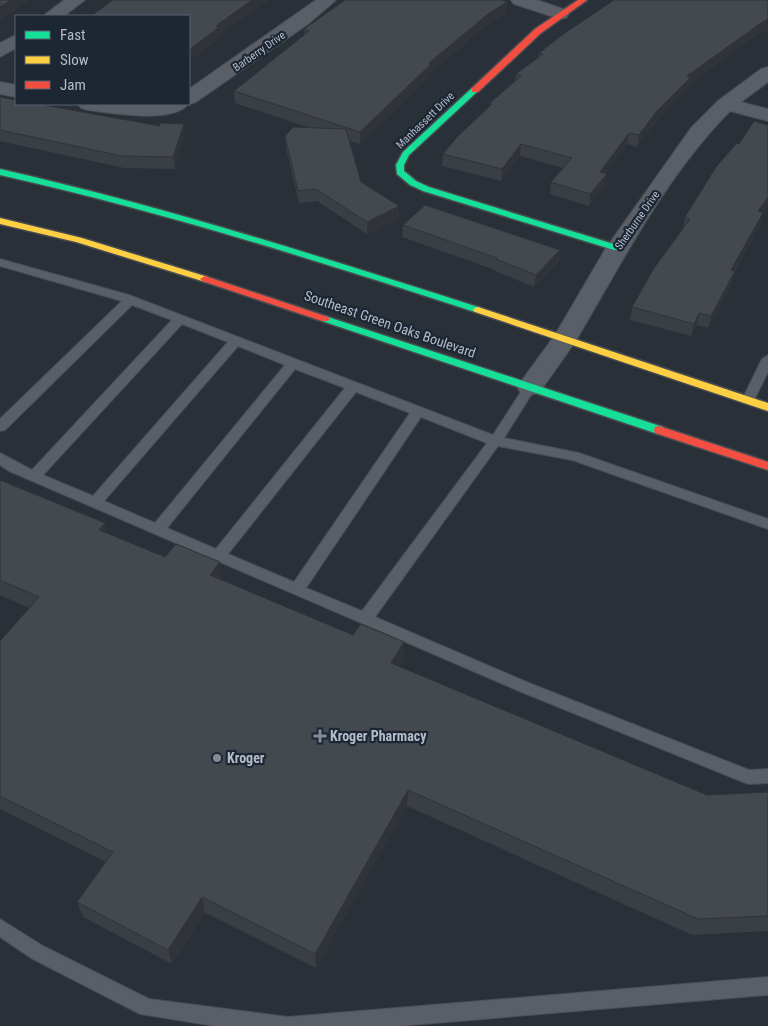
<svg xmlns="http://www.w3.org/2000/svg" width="768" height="1026" font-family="'Roboto Condensed',sans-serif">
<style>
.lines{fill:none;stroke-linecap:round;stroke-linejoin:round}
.lane-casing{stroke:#484c53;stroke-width:2}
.street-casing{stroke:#484c53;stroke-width:2}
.fast-casing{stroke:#484c53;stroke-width:3}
.slow-casing{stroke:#484c53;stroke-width:3}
.jam-casing{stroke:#484c53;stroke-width:3}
.lane{fill:#5a5e66;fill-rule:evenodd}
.street{fill:#5a5e66;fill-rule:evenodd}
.fast{fill:#16e098;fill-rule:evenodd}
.slow{fill:#ffcf43;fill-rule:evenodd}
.jam{fill:#f24e42;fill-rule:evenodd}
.wall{fill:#3a3f45}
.shaded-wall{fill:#303338}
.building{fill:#444950;stroke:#303338}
.poi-dot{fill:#848b96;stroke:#1d2633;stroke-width:2}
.labels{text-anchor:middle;stroke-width:4.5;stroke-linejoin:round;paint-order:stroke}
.far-street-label{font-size:11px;fill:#b4bcc9;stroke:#1d2633}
.street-label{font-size:14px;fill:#b4bcc9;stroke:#1d2633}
.poi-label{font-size:14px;font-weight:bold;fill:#b4bcc9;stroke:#1d2633;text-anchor:start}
</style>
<rect width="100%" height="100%" fill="#2a3038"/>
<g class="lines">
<g class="lane-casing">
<g id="lane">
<path d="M0 259 129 295 493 435 526 384H534L536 387 504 438 579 453 768 519V529L572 460 498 446 375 617 529 683 749 770 768 769V783L749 784 743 782 519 691 9 471 0 465V453L32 470 172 320 132 305 5 430 0 431V419L122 301 0 266ZM182 324 228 342 93 496 43 475ZM238 346 285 365 155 523 104 501ZM295 369 345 388 216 549 167 528ZM356 392 410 413 294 582 228 554ZM421 417 487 443 362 611 306 588Z"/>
<path d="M768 355V372L754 400 752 403H744L742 400 762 359Z"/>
<path d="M0 919 43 946 149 999 288 1017 768 977V995L399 1026H215L140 1014 31 958 0 937Z"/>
</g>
</g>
<g class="street-casing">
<g id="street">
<path d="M64 0H85L64 16H43Z"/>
<path d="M316 0H336L308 24 196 102 189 104V89Z"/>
<path d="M511 0H537L566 10 569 14 566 18 560 19 514 4Z"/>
<path d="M16 35V48L0 57V43Z"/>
<path d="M768 67V82L741 102 768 109V121L730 111C666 176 624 259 578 337 566 356 552 374 539 393L530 395 521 393 517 387 555 335 606 248 691 128 719 100 761 69Z"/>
<path d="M0 82 16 85V97L0 94Z"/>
<path d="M78 104H188C174 124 109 113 88 110L81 108Z"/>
</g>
</g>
<g class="fast-casing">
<g id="fast">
<path d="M472 88 479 90 409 155 404 165V171L416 181 429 187 620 246V250H614L423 191 410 185 397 174 396 165 403 152Z"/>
<path d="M0 169C163 206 322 257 481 308L483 310 481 312H475C318 261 161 211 0 175Z"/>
<path d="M325 316 663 427 664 430 659 434 655 433 322 321 320 319 322 317Z"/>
</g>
</g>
<g class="slow-casing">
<g id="slow">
<path d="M0 218 82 238 208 277 210 279 205 282 202 281 76 242 0 224Z"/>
<path d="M478 307 768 403V411L475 312 473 310 475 308Z"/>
</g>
</g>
<g class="jam-casing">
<g id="jam">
<path d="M578 0H587L541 33 478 92H472V88L535 29Z"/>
<path d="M205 276 328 317 330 319 328 321H322L202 281 200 279Z"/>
<path d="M659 426 768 462V470L655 433 654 430 655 427Z"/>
</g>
</g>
<use href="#lane" class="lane"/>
<use href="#street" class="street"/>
<use href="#fast" class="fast"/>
<use href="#slow" class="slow"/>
<use href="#jam" class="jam"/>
</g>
<g class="wall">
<path d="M768 0V29L755 36 689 85 688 89 654 124 637 147 627 144 606 173 607 174 605 186 589 206 550 194 551 182 563 168 520 156 501 181 442 166 443 154 490 106V103L515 81 516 74 538 58 539 53Z"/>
<path d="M507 2 506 14 487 25 431 73V76L360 144 349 141 361 182 399 206V218L367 234 317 201 299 203 286 148 285 136 310 128 235 103 234 91 304 35V29Z"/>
<path d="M0 97 185 136 175 169 124 168 0 141Z"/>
<path d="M768 125V205L763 213 760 225 735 271 732 284 708 328 697 325 691 336 630 320 632 307 683 228 685 217 739 144Z"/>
<path d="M403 225 560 250 558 262 534 287 495 271V270L402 237Z"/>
<path d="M0 480 105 523 107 533 222 580 404 659 399 667 707 795 768 792V931L692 935 407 806 316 968 205 913 172 964 83 917 77 902 106 862 0 809V641L29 608 0 595Z"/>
</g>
<g class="shaded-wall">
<path d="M11 0H30L0 20V7Z"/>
<path d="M252 0H271L256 9 219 36 220 38 189 62V50L216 26Z"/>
<path d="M507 2 506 14 487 25 431 73V76L360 144V132L429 63 488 14Z"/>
<path d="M768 19V29L755 36 689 85 688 89 654 124 637 147 639 135 656 112 687 76 758 25Z"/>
<path d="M184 124 185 136 175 169 173 157Z"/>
<path d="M629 133 627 144 599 184 607 174 605 186 589 206 590 194 600 172Z"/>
<path d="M521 144 520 156 501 181 502 169Z"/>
<path d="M768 197V205L755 224 758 211Z"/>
<path d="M399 206V218L367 234V222Z"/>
<path d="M763 213 760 225 728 282 731 270Z"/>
<path d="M560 250 558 262 534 287 536 275Z"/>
<path d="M735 271 732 284 708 328 711 316Z"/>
<path d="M699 313 697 325 691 336 694 324Z"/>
<path d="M105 523 109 541 99 530Z"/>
<path d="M220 562 222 580 212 593 210 575Z"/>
<path d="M404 642V659L391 681V663Z"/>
<path d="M408 790 407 806 316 968 315 954Z"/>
<path d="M202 897 205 913 172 964 168 950Z"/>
</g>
<g class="building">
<path d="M0 0H11L0 7Z"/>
<path d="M113 0H252L216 26 219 27 189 50V16H91Z"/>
<path d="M345 0H501L507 2 488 14 429 63 431 64 360 132 234 91 309 31 304 29Z"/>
<path d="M614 0H768V19L758 25 687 76 690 78 656 112 639 135 629 133 600 172 607 174 590 194 551 182 572 158 521 144 502 169 443 154 457 137 492 104 490 103 521 76 516 74 543 54 539 53 562 35Z"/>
<path d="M0 97 16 100V104H38L160 126V123L184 124 173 157 122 156 0 130Z"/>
<path d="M754 121 768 125V197L758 211 763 213 731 270 735 271 711 316 699 313 694 324 632 307 654 268 690 219 685 217 716 167 737 143 739 144Z"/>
<path d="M293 127 346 129 361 182 399 206 367 222 316 189 298 191 285 136Z"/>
<path d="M425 205 560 250 536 275 496 259 497 258 403 225Z"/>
<path d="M0 480 105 523 99 530 165 557 176 544 220 562 210 575 353 635 361 624 404 642 391 663 707 795 768 792V916L698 919 408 790 315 954 202 897 168 950 77 902 113 852 0 796V641L39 597 0 580Z"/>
</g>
<g class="poi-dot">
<path d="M317.5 728.5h5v5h5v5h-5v5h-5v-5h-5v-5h5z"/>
<circle cx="217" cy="758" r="5"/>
</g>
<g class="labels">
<g class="far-street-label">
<text transform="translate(259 51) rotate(-35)" y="4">Barberry Drive</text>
<text transform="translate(425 120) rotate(-44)" y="4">Manhassett Drive</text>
<text transform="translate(637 220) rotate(-55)" y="4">Sherburne Drive</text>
</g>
<g class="street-label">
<text transform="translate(390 324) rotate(19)" y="5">Southeast Green Oaks Boulevard</text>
</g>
<g class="poi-label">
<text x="330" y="741">Kroger Pharmacy</text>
<text x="227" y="763">Kroger</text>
</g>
</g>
<rect x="15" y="15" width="175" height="90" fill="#1d2633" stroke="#59626f"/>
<rect x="25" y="31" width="25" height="8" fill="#16e098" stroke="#59626f"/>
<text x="60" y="40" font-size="15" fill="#b4bcc9">Fast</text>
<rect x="25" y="56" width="25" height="8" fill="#ffcf43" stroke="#59626f"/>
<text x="60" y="65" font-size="15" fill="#b4bcc9">Slow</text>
<rect x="25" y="81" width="25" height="8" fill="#f24e42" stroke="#59626f"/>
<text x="60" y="90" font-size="15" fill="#b4bcc9">Jam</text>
</svg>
